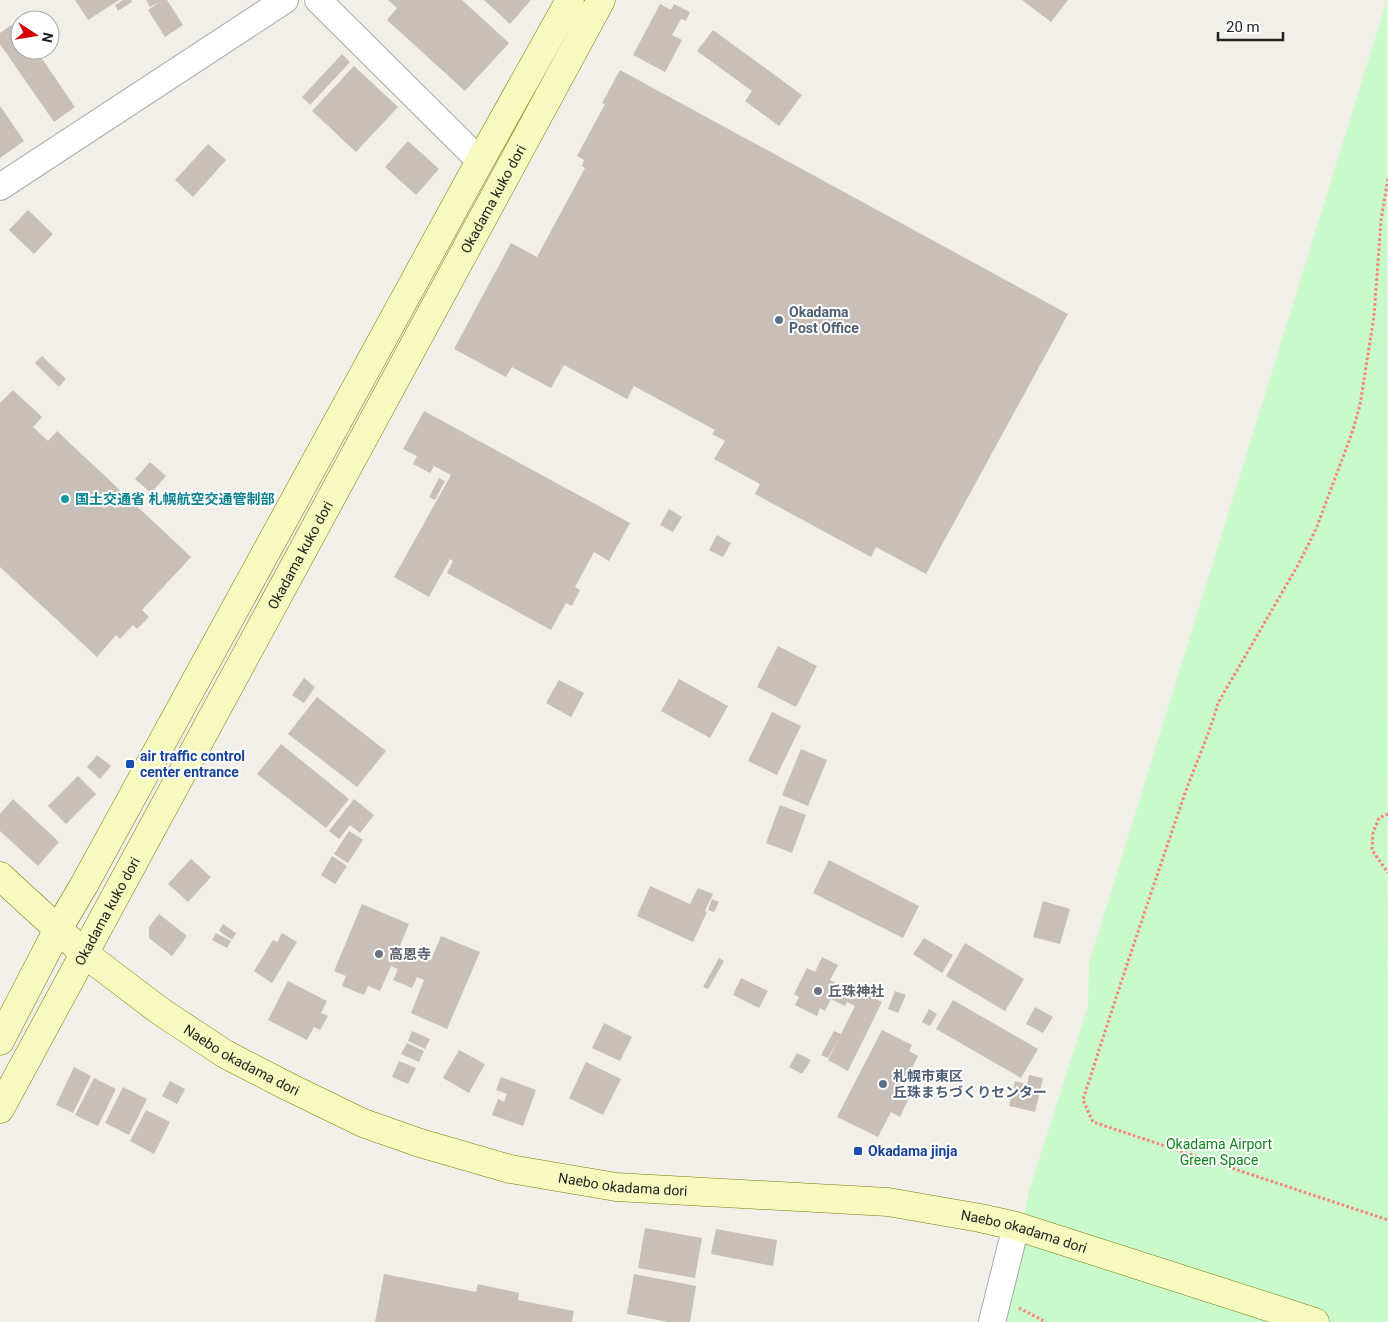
<svg xmlns="http://www.w3.org/2000/svg" width="1388" height="1322" font-family="Roboto,'Noto Sans JP',sans-serif">
<style>
.park{fill:#c8facc}
.building{fill:#c7bfb8}
.lines{fill:none;stroke-linecap:round;stroke-linejoin:round}
.street-casing{stroke:#a9a9a9;stroke-width:28}
.secondary-casing{stroke:#707d05;stroke-width:29}
.path{stroke:#fa8072;stroke-width:3;stroke-dasharray:2.5 2.5;stroke-linecap:butt}
.street{stroke:#fff;stroke-width:26}
.secondary{stroke:#f7fabf;stroke-width:28}
.service-dot{fill:#5c6f8a;stroke:#fff;stroke-width:2}
.culture-dot{fill:#0f9aa8;stroke:#fff;stroke-width:2}
.transit-dot{fill:#1a4fb4;stroke:#fff;stroke-width:2}
.worship-dot{fill:#6b7280;stroke:#fff;stroke-width:2}
.labels{text-anchor:middle;stroke-width:4;stroke-linejoin:round;paint-order:stroke}
.street-label{font-size:14px;fill:#222;stroke:#fff}
.service-label{font-size:14px;font-weight:bold;fill:#4e5e75;stroke:#fff;text-anchor:start}
.culture-label{font-size:14px;font-weight:bold;fill:#0d838f;stroke:#fff;text-anchor:start}
.transit-label{font-size:14px;font-weight:bold;fill:#164399;stroke:#fff;text-anchor:start}
.worship-label{font-size:14px;font-weight:bold;fill:#5b616d;stroke:#fff;text-anchor:start}
.park-label{font-size:14px;fill:#0c8416;stroke:#fff}
</style>
<rect width="100%" height="100%" fill="#f2efe9"/>
<path class="park" d="M1387 0 1388 1322H1001L1029 1191 1088 1006 1089 963Z"/>
<g class="building">
<path d="M75 0H119L88 20Z"/>
<path d="M123 0H131L132 2 118 11 115 5Z"/>
<path d="M146 0H167L183 25 165 37 148 10 161 1 150 7Z"/>
<path d="M388 0H462L509 43 465 91 387 20 397 8Z"/>
<path d="M484 0H531L510 24Z"/>
<path d="M1022 0H1068L1051 22Z"/>
<path d="M660 4 671 10 674 4 690 12 686 21 681 19 672 35 682 40 665 72 633 55Z"/>
<path d="M16 22 20 28V50H36L75 107 54 122 0 44V33Z"/>
<path d="M713 30 802 95 779 126 745 101 752 91 697 51Z"/>
<path d="M342 54 350 62 310 105 302 97Z"/>
<path d="M354 66 398 107 356 152 312 111Z"/>
<path d="M620 70 1068 314 926 574 876 547 871 557 755 494 760 484 714 459 725 441 712 434 715 430 634 386 627 399 564 365 551 388 512 367 506 377 454 349 511 243 537 257 585 168 582 166 584 160 577 156 605 104 602 103Z"/>
<path d="M0 106 24 141 0 158Z"/>
<path d="M408 141 439 169 416 195 385 167Z"/>
<path d="M208 144 226 160 193 197 175 180Z"/>
<path d="M28 210 53 234 34 254 9 230Z"/>
<path d="M42 356 66 379 59 387 35 363Z"/>
<path d="M13 390 42 417 33 427 48 441 57 431 191 557 142 610 149 617 137 629 133 625 120 639 116 635 97 657 0 567V403Z"/>
<path d="M424 411 630 523 609 561 594 552 575 587 580 590 572 606 566 603 551 630 447 573 453 561 450 559 429 597 394 577 451 475 434 466 430 473 413 464 417 456 403 449Z"/>
<path d="M150 462 166 476 151 493 135 479Z"/>
<path d="M439 478 445 481 435 500 429 497Z"/>
<path d="M669 509 682 517 673 532 660 525Z"/>
<path d="M717 535 731 543 723 557 709 550Z"/>
<path d="M778 646 817 666 796 707 757 687Z"/>
<path d="M304 678 315 687 304 703 292 695Z"/>
<path d="M679 679 728 706 710 738 661 711Z"/>
<path d="M559 680 584 693 571 717 546 703Z"/>
<path d="M317 697 386 751 357 787 288 734Z"/>
<path d="M772 712 801 726 777 775 748 761Z"/>
<path d="M281 744 349 799 326 828 257 774Z"/>
<path d="M801 749 827 760 808 806 782 795Z"/>
<path d="M97 755 111 766 100 779 87 767Z"/>
<path d="M78 776 96 794 66 824 48 806Z"/>
<path d="M13 799 59 842 38 866 0 831V814Z"/>
<path d="M354 799 374 815 360 833 350 825 339 839 329 831Z"/>
<path d="M780 805 806 815 792 853 766 843Z"/>
<path d="M349 831 363 840 348 863 334 854Z"/>
<path d="M332 856 347 866 335 884 321 875Z"/>
<path d="M191 859 211 877 188 902 168 884Z"/>
<path d="M829 860 919 906 903 938 813 893Z"/>
<path d="M650 886 690 904 698 888 713 894 705 911 707 912 693 942 637 916Z"/>
<path d="M712 899 719 902 714 912 708 910Z"/>
<path d="M1043 901 1070 909 1060 944 1033 937Z"/>
<path d="M362 904 409 924 399 948 429 960H431L441 936 480 952 447 1029 411 1013 424 980 417 977 412 988 393 980 398 969 391 966 380 991 368 986 364 995 342 986 346 976 334 971Z"/>
<path d="M159 914 187 936 172 956 149 938V927Z"/>
<path d="M223 924 236 933 232 940 219 931Z"/>
<path d="M216 933 231 941 227 948 212 940Z"/>
<path d="M282 933 297 942 272 983 254 971 273 940 277 942Z"/>
<path d="M924 938 953 955 942 973 913 954Z"/>
<path d="M965 943 1024 979 1005 1011 946 976Z"/>
<path d="M822 957 838 965 830 980 853 992 855 987 862 990 861 992 882 1002 848 1071 828 1060 839 1038 828 1058 821 1055 834 1031 841 1034 855 1006 847 1002 845 1006 831 999 825 1011 820 1008 817 1016 795 1005 799 997 794 994 807 968 815 972Z"/>
<path d="M719 958 724 961 708 989 703 987Z"/>
<path d="M741 978 768 991 759 1008 733 995Z"/>
<path d="M288 981 327 1001 321 1013 328 1016 320 1030 314 1027 307 1040 268 1020Z"/>
<path d="M895 991 906 995 898 1013 888 1009Z"/>
<path d="M953 1000 1038 1049 1021 1078 936 1029Z"/>
<path d="M1035 1007 1053 1017 1043 1033 1026 1024Z"/>
<path d="M929 1009 937 1014 930 1026 922 1022Z"/>
<path d="M604 1023 632 1037 620 1061 592 1048Z"/>
<path d="M882 1030 912 1045 909 1051 918 1056 900 1091 910 1096 900 1117 891 1112 878 1137 837 1117Z"/>
<path d="M412 1031 430 1039 425 1049 408 1041Z"/>
<path d="M407 1043 424 1051 419 1062 401 1054Z"/>
<path d="M459 1050 485 1064 469 1093 443 1078Z"/>
<path d="M797 1053 811 1060 802 1074 789 1067Z"/>
<path d="M399 1061 416 1068 408 1084 392 1077Z"/>
<path d="M586 1062 621 1079 603 1115 569 1098Z"/>
<path d="M74 1067 91 1076 73 1113 56 1105Z"/>
<path d="M1029 1075 1043 1078 1035 1112 1009 1106 1015 1081 1027 1084Z"/>
<path d="M501 1077 536 1090 523 1126 492 1115 498 1099 504 1102 507 1094 496 1090Z"/>
<path d="M94 1078 116 1089 98 1126 75 1115Z"/>
<path d="M170 1081 185 1089 177 1104 162 1096Z"/>
<path d="M123 1087 147 1099 129 1135 105 1123Z"/>
<path d="M146 1110 170 1122 154 1154 130 1141Z"/>
<path d="M645 1228 702 1238 695 1278 638 1268Z"/>
<path d="M716 1229 777 1240 773 1266 711 1254Z"/>
<path d="M384 1274 476 1292 478 1284 519 1293 518 1300 574 1311 572 1322H375Z"/>
<path d="M634 1274 696 1286 690 1322H668L627 1314Z"/>
</g>
<g class="lines">
<g class="street-casing">
<g id="street">
<path d="M318 0 480 161"/>
<path d="M0 187 285 0"/>
<path d="M992 1322 1016 1226"/>
</g>
</g>
<g class="secondary-casing">
<g id="secondary">
<path id="s1" d="M0 876 85 954 160 1011 225 1054 287 1086 363 1123 420 1143 510 1169 616 1187 888 1202 980 1218 1016 1226 1315 1322"/>
<path d="M0 1041 58 929 84 885 480 161 570 0"/>
<path id="s2" d="M0 1109 601 0"/>
</g>
</g>
<g class="path">
<path d="M1388 179 1381 220 1374 316 1360 405 1352 433 1316 529 1298 565 1218 703C1209 736 1194 767 1183 799 1149 899 1115 999 1083 1100L1093 1122 1388 1220"/>
<path d="M1388 814 1379 818 1373 833 1372 850 1388 873"/>
<path d="M1019 1308 1046 1322"/>
</g>
<use href="#street" class="street"/>
<use href="#secondary" class="secondary"/>
</g>
<g class="service-dot">
<circle cx="779" cy="320" r="5"/>
<circle cx="883" cy="1084" r="5"/>
</g>
<circle class="culture-dot" cx="65" cy="499" r="5"/>
<g class="transit-dot">
<rect x="125" y="759" width="10" height="10" rx="2.5"/>
<rect x="853" y="1146" width="10" height="10" rx="2.5"/>
</g>
<g class="worship-dot">
<circle cx="379" cy="954" r="5"/>
<circle cx="818" cy="991" r="5"/>
</g>
<g class="labels">
<g class="street-label">
<text dy="5" stroke="none"><textPath href="#s2" startOffset="1035">Okadama kuko dori</textPath></text>
<text dy="5" stroke="none"><textPath href="#s2" startOffset="630">Okadama kuko dori</textPath></text>
<text dy="5" stroke="none"><textPath href="#s2" startOffset="225">Okadama kuko dori</textPath></text>
<text dy="5" stroke="none"><textPath href="#s1" startOffset="305">Naebo okadama dori</textPath></text>
<text dy="5" stroke="none"><textPath href="#s1" startOffset="710">Naebo okadama dori</textPath></text>
<text dy="5" stroke="none"><textPath href="#s1" startOffset="1115">Naebo okadama dori</textPath></text>
</g>
<g class="service-label">
<text x="789" y="317">Okadama<tspan x="789" dy="16">Post Office</tspan></text>
<text x="893" y="1081">札幌市東区<tspan x="893" dy="16">丘珠まちづくりセンター</tspan></text>
</g>
<g class="culture-label">
<text x="75" y="504">国土交通省 札幌航空交通管制部</text>
</g>
<g class="transit-label">
<text x="140" y="761">air traffic control<tspan x="140" dy="16">center entrance</tspan></text>
<text x="868" y="1156">Okadama jinja</text>
</g>
<g class="worship-label">
<text x="389" y="959">高恩寺</text>
<text x="828" y="996">丘珠神社</text>
</g>
<g class="park-label">
<text x="1219" y="1149">Okadama Airport<tspan x="1219" dy="16">Green Space</tspan></text>
</g>
</g>
<g transform="translate(35 35) rotate(102)"><circle r="24" fill="#ffffff" stroke="#a7a7a7"/>
<path d="M0-4L9 19L0 12L-9 19Z" fill="#d40000"/>
<text y="-8" font-size="14" font-weight="bold" text-anchor="middle" fill="#222222">N</text>
</g>
<path d="M1218 32v8h65v-8" fill="none" stroke="#222222" stroke-width="2.5"/>
<text x="1226" y="32" font-size="15" fill="#222222" stroke="#ffffff" stroke-width="4" paint-order="stroke">20 m</text>
</svg>
